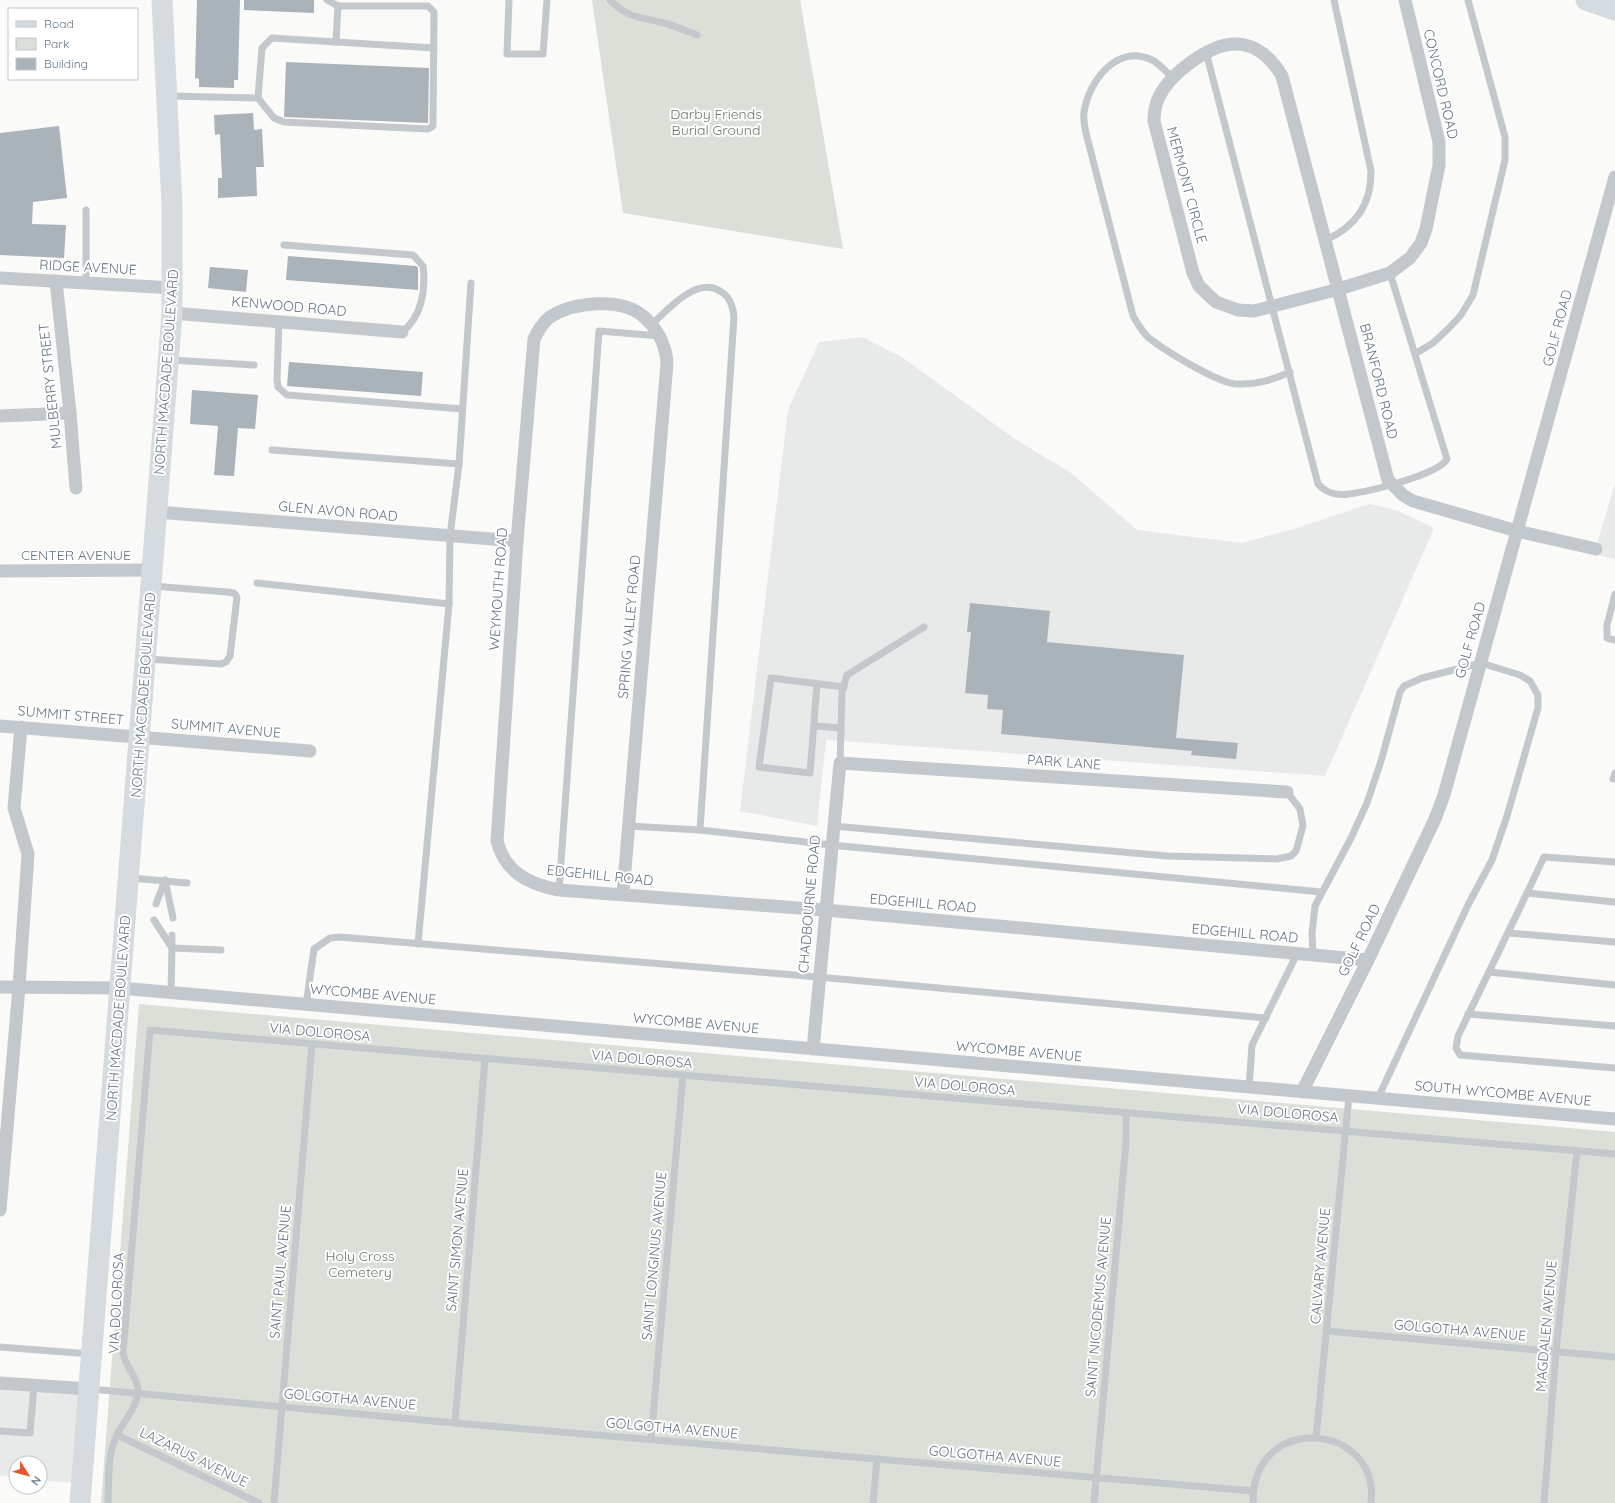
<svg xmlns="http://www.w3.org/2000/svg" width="1615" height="1503" font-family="Quicksand,sans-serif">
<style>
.built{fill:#e8e9e9}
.green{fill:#dadfd7}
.building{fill:#aab3b9}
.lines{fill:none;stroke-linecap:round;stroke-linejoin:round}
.service{stroke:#c3c8cc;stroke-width:7}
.minor{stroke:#c3c8cc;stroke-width:13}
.primary{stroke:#d6dbdf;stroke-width:21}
.labels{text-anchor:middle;stroke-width:4;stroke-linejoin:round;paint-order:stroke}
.street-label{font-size:14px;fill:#657683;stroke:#fff}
.park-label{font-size:14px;fill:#687a64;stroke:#fff}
</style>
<rect width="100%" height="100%" fill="#fafaf8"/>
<g class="built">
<path d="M863 337 902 357 1015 439 1071 473 1137 530 1242 543 1297 528 1369 504 1396 510 1434 528 1325 776 826 740 817 826 740 811 788 410 819 342Z"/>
<path d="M1615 484V559L1594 554Z"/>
<path d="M0 1387 83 1391 73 1483 40 1480V1463H16V1477L0 1476Z"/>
</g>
<g class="green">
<path d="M592 0H800L843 249 623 213Z"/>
<path d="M139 1004 1615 1132V1503H101Z"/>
</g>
<g class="building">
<path d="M197 0H240L238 80H234V88L199 87V79L195 78Z"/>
<path d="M244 0H314V13L244 10Z"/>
<path d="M286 62 429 68 428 123 284 117Z"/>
<path d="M253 113 254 130 262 129 264 167H256L257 196 218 198V178H222L220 134 215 135 214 115Z"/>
<path d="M59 126 67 198 33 202 32 224 66 225 64 258 0 255V133Z"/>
<path d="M288 256 416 266 418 268V290L286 280Z"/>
<path d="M210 267 248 270 246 292 208 288Z"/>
<path d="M289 362 423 372 421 396 287 386Z"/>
<path d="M192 390 258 395 255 429 238 428 234 476 214 475 218 426 190 424Z"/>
<path d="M970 603 1050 611 1047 642 1184 655 1176 738 1238 743 1236 759 1191 755 1192 751 1001 734 1003 710 987 709 988 695 965 693 971 632H967Z"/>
</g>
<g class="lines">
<g class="service">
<path d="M509 0 507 54H543L547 0"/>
<path d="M610 0C629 19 640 17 664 23 675 26 686 31 697 35"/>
<path d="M336 42 434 48"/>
<path d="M1206 52 1318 484C1325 492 1336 496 1348 494 1367 492 1438 475 1447 459L1390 273"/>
<path d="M1173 78C1166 72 1160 64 1152 60 1117 43 1089 81 1084 112 1083 120 1085 129 1087 137L1133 316C1138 324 1142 332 1149 338 1164 350 1218 383 1236 384 1256 385 1272 380 1290 372"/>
<path d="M169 96 258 98 262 48 272 38 336 42 338 6 327 0"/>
<path d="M258 98 274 118 284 122 428 129 433 126 434 12 428 6H338"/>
<path d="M86 210V283"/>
<path d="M1326 240C1356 226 1371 205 1371 171L1334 0"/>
<path d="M284 245 413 255 423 266C426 289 422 317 402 332"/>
<path d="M279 322 277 380 278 387 287 395 462 409"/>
<path d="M651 325C668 310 696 276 720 291 729 296 733 306 734 317L700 830"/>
<path d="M1415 354 1433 343 1449 328 1461 315 1473 295 1505 160V137L1468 0"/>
<path d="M171 360 254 365"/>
<path d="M272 450 459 464"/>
<path d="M257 583 449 604"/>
<path d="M1615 594 1607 625V638L1615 640"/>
<path d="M148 659 221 664 226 662 230 656 237 597 234 593 227 592 153 586"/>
<path d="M817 684 810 773 759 767 771 678 844 687"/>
<path d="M814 726 841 728"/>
<path d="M840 763 842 692 847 675 924 627"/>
<path d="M1613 779 1615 773"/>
<path d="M628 826 700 830 831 845 1321 892"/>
<path d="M833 826 1167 856 1277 859 1291 856 1296 851 1303 826 1300 809 1287 792"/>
<path d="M131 878 187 883"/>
<path d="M165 880 173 918"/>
<path d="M559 890 599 331 660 336"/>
<path d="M1527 893 1544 857 1615 862"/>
<path d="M1615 902 1527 893 1458 1036 1456 1048 1460 1055 1615 1068"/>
<path d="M156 904 165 880"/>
<path d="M154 920 172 948 171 993"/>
<path d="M1508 933 1615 942"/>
<path d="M172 935V948L221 950"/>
<path d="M418 944 449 604 450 536 459 464 471 283"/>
<path d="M1313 955 1312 933 1315 906 1351 838 1367 803 1381 761 1400 692 1404 686 1422 678 1481 663 1520 675 1530 681 1538 695V708L1507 816 1492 860 1468 905 1378 1098"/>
<path d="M1489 972 1615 985"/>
<path d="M306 1005 314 949 330 938 340 937 818 977 1266 1018"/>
<path d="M1468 1014 1615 1026"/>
<path d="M1249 1087 1252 1045 1297 954"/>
<path d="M1327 1331 1615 1357"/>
<path d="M0 1347 90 1354"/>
<path d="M91 1389 455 1423 1253 1491"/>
<path d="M455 1423 485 1059"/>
<path d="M0 1431 30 1433 34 1386"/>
<path d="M117 1435 259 1503"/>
<path d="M1316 1438 1349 1096"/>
<path d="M651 1439 683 1075"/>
<path d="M108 1503C109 1484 107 1460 114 1442 120 1424 138 1409 138 1390 137 1376 125 1366 123 1353L150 1030 1615 1154"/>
<path d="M274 1503 312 1044"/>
<path d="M873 1503 877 1459"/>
<path d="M1094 1503 1126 1142V1113"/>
<path d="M1253 1503C1252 1410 1381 1423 1371 1503"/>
<path d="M1544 1503 1556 1352 1577 1151"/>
</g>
<g class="minor">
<path d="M1405 0 1439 142V165L1426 229 1421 243 1410 258 1390 273 1339 289 1254 311 1238 310 1216 302 1199 286 1193 273 1154 121C1154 112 1155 105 1159 97 1170 74 1208 45 1234 44 1256 43 1272 59 1282 76 1317 211 1353 345 1388 480L1403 495 1413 501 1517 531 1596 549"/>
<path d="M0 278 173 288"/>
<path d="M56 281 70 413 76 488"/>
<path d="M172 313 402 332"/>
<path d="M0 416 70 413"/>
<path d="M157 512 517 541"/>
<path d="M0 571 152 570"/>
<path d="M0 726 310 751"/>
<path d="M623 894 667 363C666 345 657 328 643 316 621 297 573 302 550 317 542 323 538 331 534 339L517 541 497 841C505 872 528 884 559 890L825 910 1368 960"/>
<path d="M0 987 120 988 1615 1119"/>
<path d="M813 1049 840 763 1287 792"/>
<path d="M1302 1092 1368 960 1435 819 1444 795 1615 177"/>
<path d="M0 1210 19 987 28 854 14 808 21 727"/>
<path d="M0 1383 89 1389"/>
</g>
<g class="primary">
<path d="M1586 0 1615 10"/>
<path d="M80 1503 172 313V206L162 0"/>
</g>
</g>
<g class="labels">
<g class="street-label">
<text transform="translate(1441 84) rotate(77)" y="5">CONCORD ROAD</text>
<text transform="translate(1187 185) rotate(75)" y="5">MERMONT CIRCLE</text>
<text transform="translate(88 267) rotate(3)" y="5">RIDGE AVENUE</text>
<text transform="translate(289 306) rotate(5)" y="5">KENWOOD ROAD</text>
<text transform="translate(1557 328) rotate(-75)" y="5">GOLF ROAD</text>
<text transform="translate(166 372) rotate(-86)" y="5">NORTH MACDADE BOULEVARD</text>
<text transform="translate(1379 381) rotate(76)" y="5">BRANFORD ROAD</text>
<text transform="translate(50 386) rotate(-96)" y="5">MULBERRY STREET</text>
<text transform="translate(338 511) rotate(5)" y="5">GLEN AVON ROAD</text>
<text x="76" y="560">CENTER AVENUE</text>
<text transform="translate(498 589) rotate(-86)" y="5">WEYMOUTH ROAD</text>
<text transform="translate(629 627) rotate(-85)" y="5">SPRING VALLEY ROAD</text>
<text transform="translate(1470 640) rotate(-74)" y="5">GOLF ROAD</text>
<text transform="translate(143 695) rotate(-86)" y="5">NORTH MACDADE BOULEVARD</text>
<text transform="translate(71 715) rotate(5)" y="5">SUMMIT STREET</text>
<text transform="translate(226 728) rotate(5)" y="5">SUMMIT AVENUE</text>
<text transform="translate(1064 762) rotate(4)" y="5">PARK LANE</text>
<text transform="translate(600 875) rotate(6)" y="5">EDGEHILL ROAD</text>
<text transform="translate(923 903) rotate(5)" y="5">EDGEHILL ROAD</text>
<text transform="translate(809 904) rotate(-85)" y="5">CHADBOURNE ROAD</text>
<text transform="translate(1245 933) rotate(5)" y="5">EDGEHILL ROAD</text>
<text transform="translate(1359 940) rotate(-64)" y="5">GOLF ROAD</text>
<text transform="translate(373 994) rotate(5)" y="5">WYCOMBE AVENUE</text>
<text transform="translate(118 1018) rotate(-86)" y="5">NORTH MACDADE BOULEVARD</text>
<text transform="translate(696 1023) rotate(5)" y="5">WYCOMBE AVENUE</text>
<text transform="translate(320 1032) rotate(5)" y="5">VIA DOLOROSA</text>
<text transform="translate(1019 1051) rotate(5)" y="5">WYCOMBE AVENUE</text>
<text transform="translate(642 1059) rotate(5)" y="5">VIA DOLOROSA</text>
<text transform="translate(965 1086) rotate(5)" y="5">VIA DOLOROSA</text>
<text transform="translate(1503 1093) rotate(5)" y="5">SOUTH WYCOMBE AVENUE</text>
<text transform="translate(1288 1113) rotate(5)" y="5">VIA DOLOROSA</text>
<text transform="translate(457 1240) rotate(-85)" y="5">SAINT SIMON AVENUE</text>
<text transform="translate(654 1256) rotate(-85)" y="5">SAINT LONGINUS AVENUE</text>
<text transform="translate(1320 1266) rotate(-85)" y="5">CALVARY AVENUE</text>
<text transform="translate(280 1272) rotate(-85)" y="5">SAINT PAUL AVENUE</text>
<text transform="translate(116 1303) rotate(-87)" y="5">VIA DOLOROSA</text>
<text transform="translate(1098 1307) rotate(-85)" y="5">SAINT NICODEMUS AVENUE</text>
<text transform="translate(1546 1326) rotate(-85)" y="5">MAGDALEN AVENUE</text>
<text transform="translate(1460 1330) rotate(5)" y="5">GOLGOTHA AVENUE</text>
<text transform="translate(350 1399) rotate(5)" y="5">GOLGOTHA AVENUE</text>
<text transform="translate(672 1428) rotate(5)" y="5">GOLGOTHA AVENUE</text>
<text transform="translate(995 1456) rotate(5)" y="5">GOLGOTHA AVENUE</text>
<text transform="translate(194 1457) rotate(26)" y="5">LAZARUS AVENUE</text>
</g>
<g class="park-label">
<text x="716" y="119">Darby Friends<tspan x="716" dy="16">Burial Ground</tspan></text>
<text x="360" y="1261">Holy Cross<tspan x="360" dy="16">Cemetery</tspan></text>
</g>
</g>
<rect x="8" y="8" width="130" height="72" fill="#ffffff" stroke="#c1c8cd"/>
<rect x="16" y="21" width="20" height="6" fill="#d6dbdf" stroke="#c1c8cd"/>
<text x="44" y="28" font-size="12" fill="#657683">Road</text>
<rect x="16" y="38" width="20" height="12" fill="#dadfd7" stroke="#c1c8cd"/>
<text x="44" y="48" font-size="12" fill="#657683">Park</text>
<rect x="16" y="58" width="20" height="12" fill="#aab3b9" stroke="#c1c8cd"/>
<text x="44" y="68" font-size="12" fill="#657683">Building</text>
<g transform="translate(28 1475) rotate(126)"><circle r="19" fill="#ffffff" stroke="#c1c8cd"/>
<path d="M0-3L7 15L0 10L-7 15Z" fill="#e4572e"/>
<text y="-6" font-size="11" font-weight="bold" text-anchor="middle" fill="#657683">N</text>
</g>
</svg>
